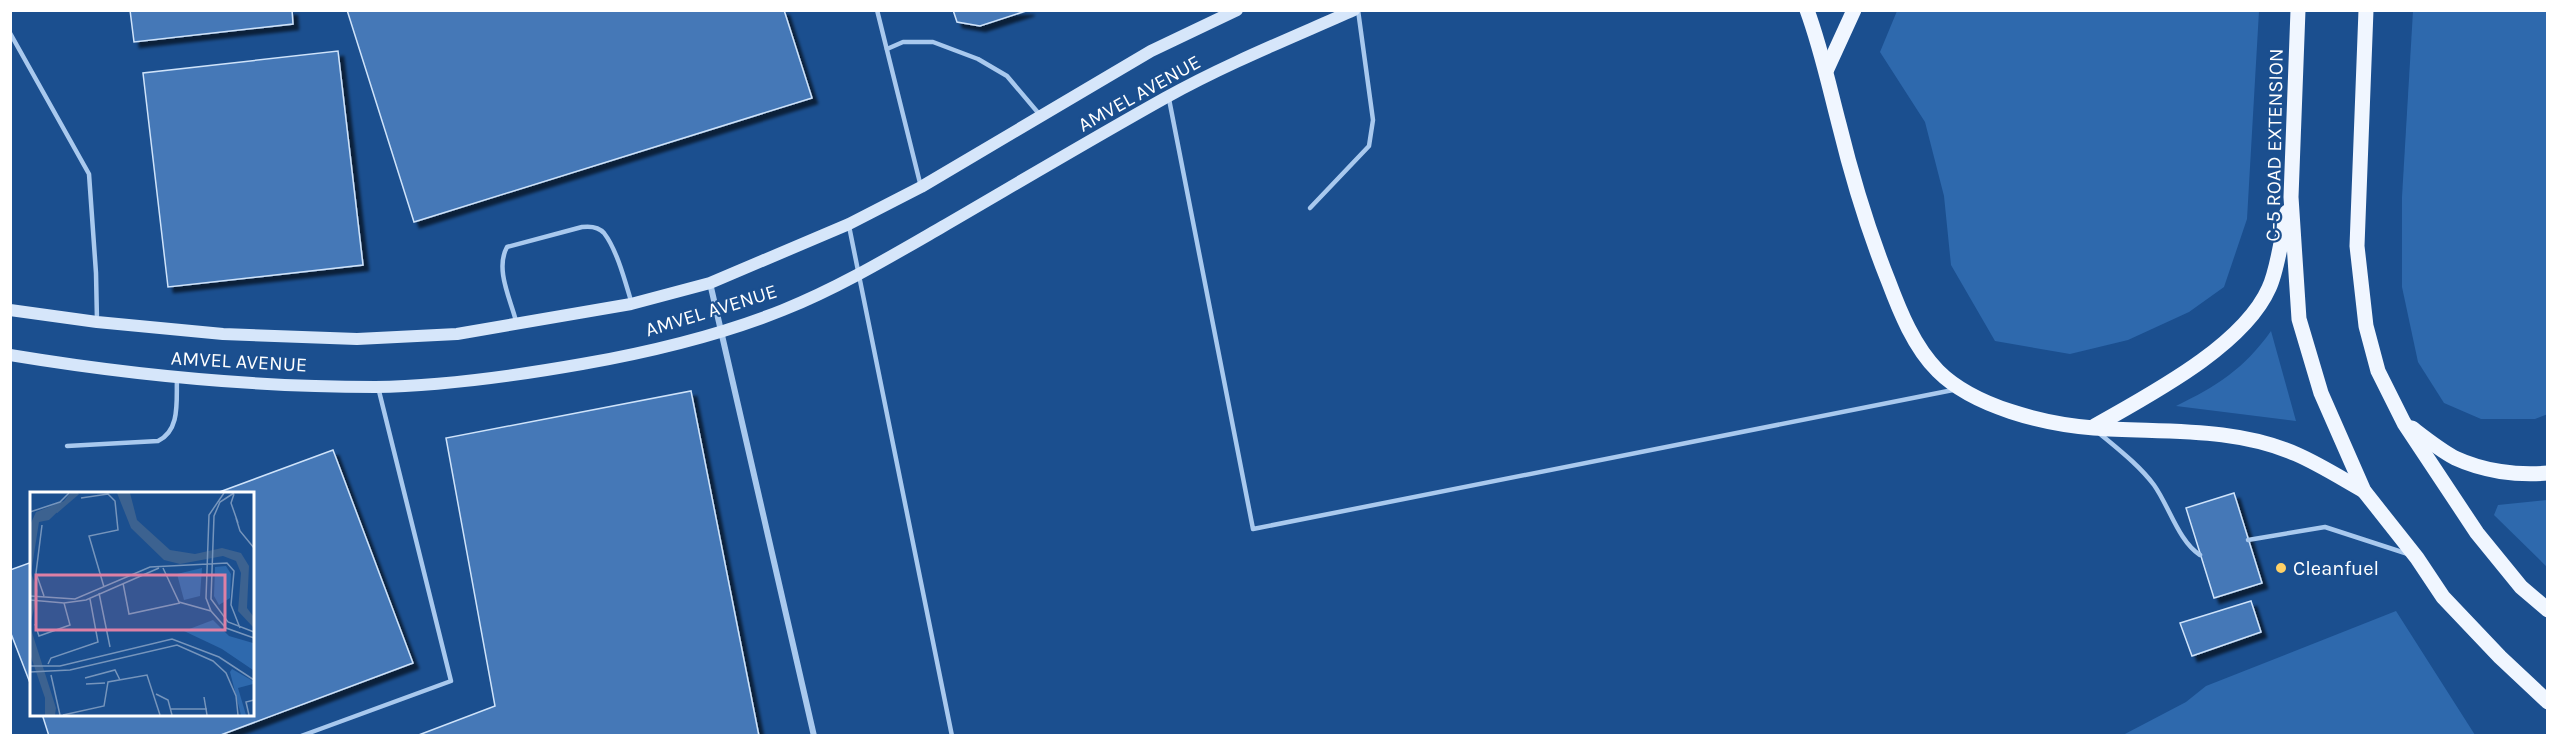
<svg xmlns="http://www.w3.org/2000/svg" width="2558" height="746" font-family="Karla,sans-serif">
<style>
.green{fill:#2e69ad}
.building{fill:#4478b7;stroke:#cfe3fa;stroke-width:1.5;filter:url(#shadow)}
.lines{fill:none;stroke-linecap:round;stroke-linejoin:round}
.service{stroke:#a9c9ee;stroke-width:4.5}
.minor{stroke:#a9c9ee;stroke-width:6}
.secondary{stroke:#d6e6fa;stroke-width:12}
.primary{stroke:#f0f6ff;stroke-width:15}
.poi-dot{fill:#ffd166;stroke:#1b4f8f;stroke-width:2}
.labels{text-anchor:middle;stroke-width:4.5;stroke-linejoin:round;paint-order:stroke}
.street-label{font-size:20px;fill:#fff;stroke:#1b4f8f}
.poi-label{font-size:20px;fill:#fff;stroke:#1b4f8f;text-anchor:start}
.inset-river{fill:none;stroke:#3c6290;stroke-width:3}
.inset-road{fill:none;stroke:#7695bc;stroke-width:1.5}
.view{fill:#dd80a5;fill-opacity:0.15;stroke:#dd80a5;stroke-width:3}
.inset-edge{fill:none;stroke:#fff;stroke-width:3}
</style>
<defs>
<filter id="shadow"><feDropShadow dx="5.5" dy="5.5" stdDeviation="1.5" flood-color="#0009"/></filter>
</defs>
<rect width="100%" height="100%" fill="#1b4f8f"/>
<g class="green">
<path d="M1897 11H2259L2247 219 2224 287 2189 312 2128 340 2070 354 1995 341 1951 265 1944 196 1925 122 1880 52Z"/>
<path d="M2413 11H2547L2548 414 2535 419H2481L2444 403 2418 362 2402 287V197Z"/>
<path d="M2271 331 2296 421 2176 406C2217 386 2244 369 2271 331Z"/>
<path d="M2547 500H2548L2547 567 2494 515 2498 505Z"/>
<path d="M2396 611 2475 735H2123L2186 702 2206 686Z"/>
</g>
<g class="building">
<path d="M130 10H292L293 24 134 42Z"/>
<path d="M347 10H784L812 98 414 222Z"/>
<path d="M953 10H1029L980 26 957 22Z"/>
<path d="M338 51 363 265 168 287 143 73Z"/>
<path d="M691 391 759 736H416L495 706 446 438Z"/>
<path d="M333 450 413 663 218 736H49L42 714H252V494H214Z"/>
<path d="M2234 493 2262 583 2214 598 2186 508Z"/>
<path d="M32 562V688L10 631V570Z"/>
<path d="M2251 601 2261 632 2192 656 2180 623Z"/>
</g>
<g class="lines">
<g class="service">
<path d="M877 10 921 187"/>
<path d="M10 33 89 174 96 273 97 321"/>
<path d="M887 49 903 42H933L978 59 1007 76 1040 115"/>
<path d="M1169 99 1253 529 1953 390"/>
<path d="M1310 208 1369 146 1373 120 1358 10"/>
<path d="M849 226 952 736"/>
<path d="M516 321C510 298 495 269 507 247L582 227C590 226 598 226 604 233 617 250 625 281 631 301"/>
<path d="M2099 433C2118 449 2139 465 2154 485 2169 506 2179 542 2200 555"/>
<path d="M67 446 158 441C181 430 176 400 177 378"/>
<path d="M2248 540 2325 527 2408 554"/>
<path d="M301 736 451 681 378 387"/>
</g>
<path class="minor" d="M710 283 814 736"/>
<g class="secondary">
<path d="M10 310 97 322 223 334 357 339 457 334 631 304 710 283 849 224 921 187 1151 51 1237 10"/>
<path d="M10 355C131 375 253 387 375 387 444 386 514 376 582 364 650 352 718 336 783 310 838 288 890 257 942 227 1016 184 1090 140 1165 98 1226 64 1291 38 1354 10"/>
</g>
<g class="primary">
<path d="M1807 10C1821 48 1829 86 1839 124 1852 177 1868 230 1888 280 1900 312 1914 347 1938 371 1974 407 2044 424 2094 428 2161 433 2232 426 2296 454 2319 464 2341 478 2364 491"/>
<path d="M2298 10 2291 197 2299 319 2321 393 2364 491 2417 558 2443 597 2500 657 2548 702"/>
<path d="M2366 10 2357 246 2366 326 2378 371 2404 423 2477 533 2521 587 2548 610"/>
<path d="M1827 69 1854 10"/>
<path d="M2093 427C2147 396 2243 347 2269 288 2278 269 2282 234 2287 212"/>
<path d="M2412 428C2425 438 2440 450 2455 458 2483 471 2517 476 2548 473"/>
</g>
</g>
<circle class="poi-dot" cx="2281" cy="568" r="6"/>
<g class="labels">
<g class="street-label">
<text transform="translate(1139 93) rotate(-29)" y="7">AMVEL AVENUE</text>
<text transform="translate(2274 145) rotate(-89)" y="7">C-5 ROAD EXTENSION</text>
<text transform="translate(711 310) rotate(-17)" y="7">AMVEL AVENUE</text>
<text transform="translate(239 361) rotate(3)" y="7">AMVEL AVENUE</text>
</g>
<g class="poi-label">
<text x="2293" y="575">Cleanfuel</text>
</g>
</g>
<g transform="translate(30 492)">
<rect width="224" height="224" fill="#1b4f8f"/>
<path d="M196 74 201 82 200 106 189 113 184 104 185 75ZM172 76 170 104 154 108 147 82ZM183 128 199 144 223 151V178L192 157 154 139ZM202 177 223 189V192L208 196 216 223H211L200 180Z" fill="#2e69ad"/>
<path d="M40 1H47L19 28 9 30 1 81 8 99 0 134 26 216 25 223H15V206L0 162V33L6 20 34 9ZM87 1H100L107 28 140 58 165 62 192 56 211 61 219 74 217 116 223 124V135L208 119 211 81 206 69 193 64 150 72 134 68 101 36Z" fill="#3c6290"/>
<path class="inset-river" d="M26 20 48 1"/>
<path class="inset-road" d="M194 1 179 23 176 106 181 119 196 136 224 146M204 1 190 10 184 24 181 107 198 130 224 140M204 2 201 11 208 31M51 6 78 2 85 9 88 38 59 44 74 95M0 20 30 10 39 1M206 26 210 39 224 56M12 33 6 81 14 104M133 76 149 110 181 119M93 91 99 122 150 111M69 101 80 155M0 104 45 107 120 75 197 71 204 79 201 113 210 136M0 108 34 111 56 108 129 76M5 132 9 144 40 133 34 111M18 172 21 166 68 150 60 107M0 174H30L142 147 189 165 224 188M0 180 40 178 147 153 183 169 196 181 206 204 208 223M21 183 30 223M55 186 85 178 90 188M56 192 75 191M126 202 138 208 142 223M174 205 177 223M141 217H177M33 223 74 214 78 190 117 183 130 223M219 223 216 210 224 208"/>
<path class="view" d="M6 83H195V138H6Z"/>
<rect width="224" height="224" class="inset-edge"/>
</g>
<rect width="2558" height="746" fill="none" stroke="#ffffff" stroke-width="24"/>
</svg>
